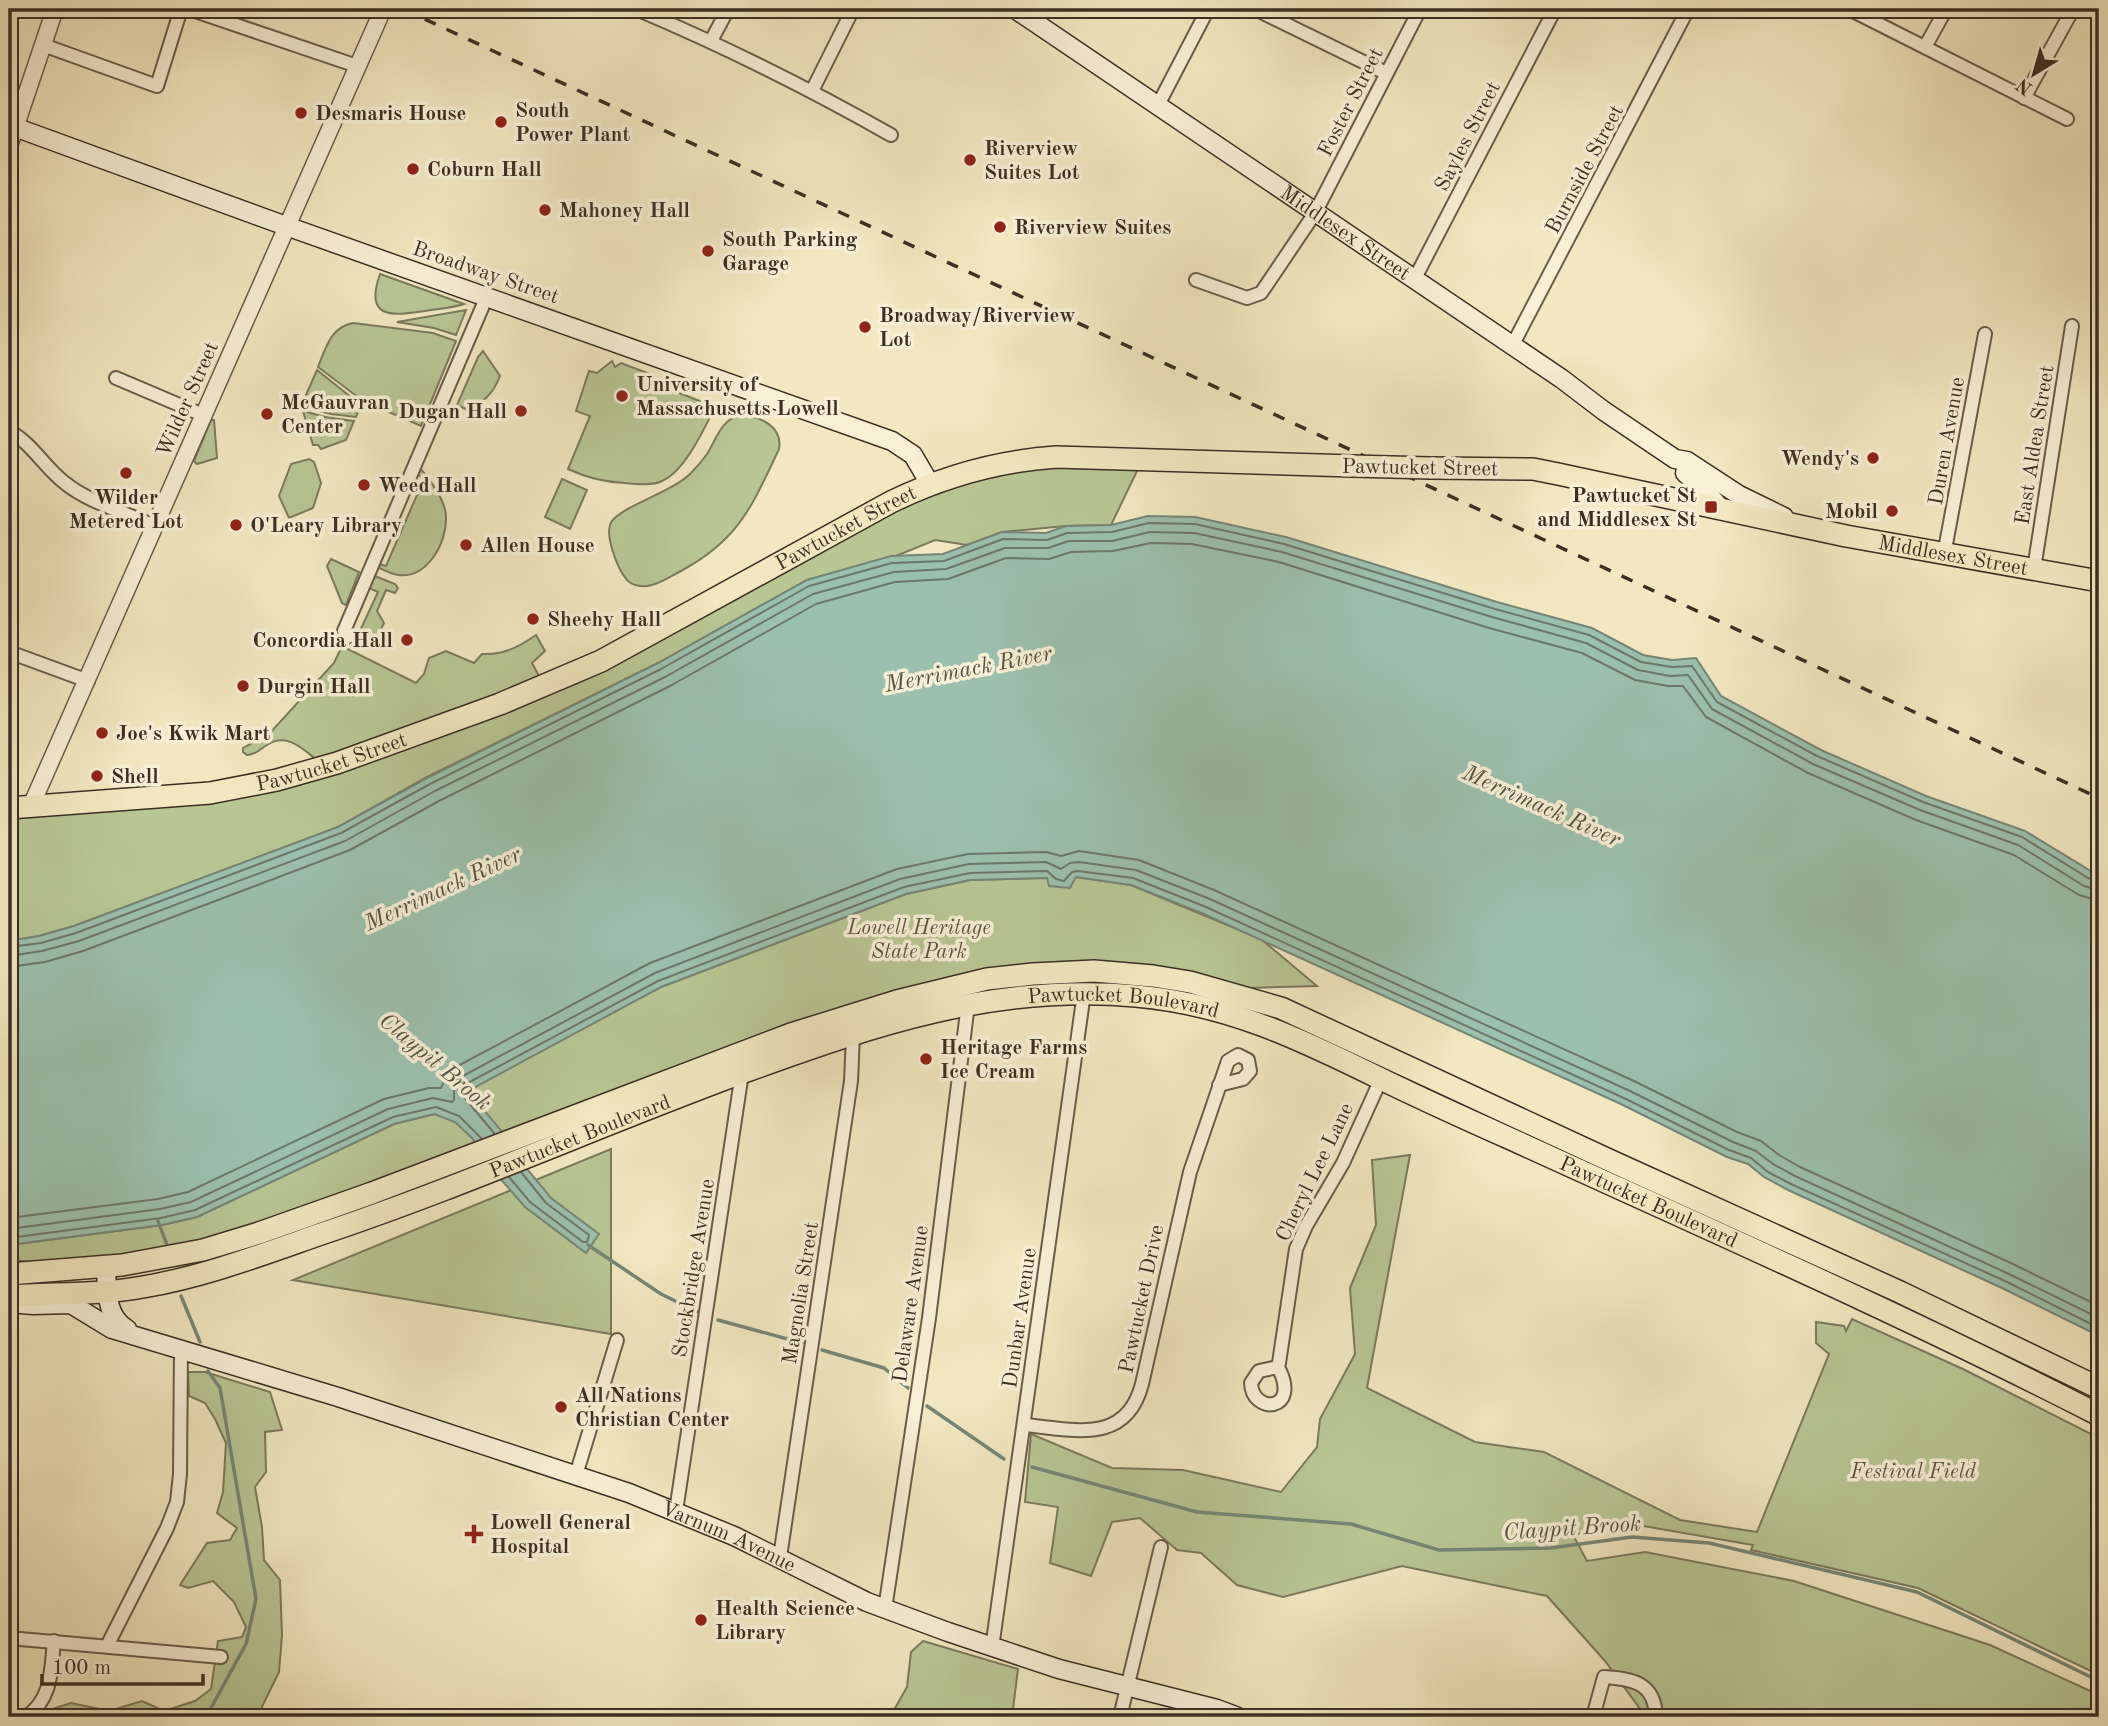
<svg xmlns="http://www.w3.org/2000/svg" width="2108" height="1726" font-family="'Old Standard TT',serif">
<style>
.green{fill:#b8c694;stroke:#7a7a5c;stroke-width:2}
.water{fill:#9cc0ae;stroke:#758677;stroke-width:2}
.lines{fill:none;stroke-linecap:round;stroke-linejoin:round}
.shore{stroke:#6c7869;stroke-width:2}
.stream{stroke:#758677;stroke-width:3.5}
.minor-casing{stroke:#695d4b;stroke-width:16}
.tertiary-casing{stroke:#695d4b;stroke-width:19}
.secondary-casing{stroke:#3b2f24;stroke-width:21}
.primary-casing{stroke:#3b2f24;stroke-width:24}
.minor{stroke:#f7efd6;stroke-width:12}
.tertiary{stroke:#f7efd6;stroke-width:16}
.secondary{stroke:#f7efd6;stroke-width:18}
.primary{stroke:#f2e7c0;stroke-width:21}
.rail{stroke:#3b2f24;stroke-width:3.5;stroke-dasharray:12 12;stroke-linecap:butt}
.primary-bridge-casing{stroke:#3b2f24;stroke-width:24;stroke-linecap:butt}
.primary-bridge{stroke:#f2e7c0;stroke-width:21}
.poi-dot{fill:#8f2418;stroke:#f7efd6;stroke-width:2.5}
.labels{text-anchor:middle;stroke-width:7;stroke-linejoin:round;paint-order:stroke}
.street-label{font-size:21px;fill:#3b2f24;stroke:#f7efd6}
.poi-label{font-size:21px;font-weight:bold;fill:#3b2f24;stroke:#f7efd6;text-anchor:start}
.park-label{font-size:21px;font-style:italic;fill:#5a5540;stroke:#f7efd6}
.water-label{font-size:23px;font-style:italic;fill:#535346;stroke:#f7efd6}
</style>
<rect width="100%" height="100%" fill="#f2e7c0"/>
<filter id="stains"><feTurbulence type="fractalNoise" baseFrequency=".00286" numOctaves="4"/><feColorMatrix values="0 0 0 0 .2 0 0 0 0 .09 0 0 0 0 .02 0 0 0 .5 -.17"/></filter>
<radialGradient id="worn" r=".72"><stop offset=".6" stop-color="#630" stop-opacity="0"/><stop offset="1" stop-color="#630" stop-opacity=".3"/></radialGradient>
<g class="green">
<path d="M380 274 464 304C452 308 438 309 425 311 391 316 364 319 380 274Z"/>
<path d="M466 310 456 335 434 328 397 322Z"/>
<path d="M353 323 433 333 456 341 421 426 363 401 318 367C326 347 331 327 353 323Z"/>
<path d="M483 351 500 376C493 394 484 403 465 409L457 405 478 357Z"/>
<path d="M612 361 615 367 621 363 650 374 649 381 715 407C704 429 685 471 662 481 652 486 636 484 625 483 604 482 587 478 568 469L590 416 576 411 589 371 597 373Z"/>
<path d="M317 370 361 405 356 417 331 414 301 406Z"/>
<path d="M303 411 325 417 354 421 346 440 321 449 318 445H313Z"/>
<path d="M740 415C761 416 783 427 779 449 752 506 739 540 681 571 671 576 658 585 647 586 641 587 631 585 627 580 618 570 603 533 612 521 625 505 670 493 690 474 696 468 702 461 707 454 717 438 721 420 740 415Z"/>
<path d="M211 420H214L217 458 197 464 194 461Z"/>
<path d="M309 459 314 462 321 483 313 508 289 518 279 496 291 464Z"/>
<path d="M1041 467 1138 469 1111 525 1066 526 1002 532 967 545 935 540 896 556 807 580 658 663 427 777 338 827 74 926 39 936 9 941V817L133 807 519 705 578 683 611 667 906 505 927 496 994 474Z"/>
<path d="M420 468C430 480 446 502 446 517 447 543 427 579 398 575 391 574 384 570 377 567L379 564 386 566 424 479 417 474Z"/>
<path d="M562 479 587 490 570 529 545 517Z"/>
<path d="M331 559 359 572 346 605 342 603 327 566Z"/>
<path d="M375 576 395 584 398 588 395 593 386 590 377 611 384 623 375 641 368 644 350 635V631L359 633 378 592 369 588Z"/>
<path d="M536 635 545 651 532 663 539 676 525 685 318 761C303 749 287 732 267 745 260 749 256 755 247 755L243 752V748L270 733 334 663 342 646 416 683 424 674 429 658 446 651 474 663 482 654C503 655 519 647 536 635Z"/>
<path d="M1076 877 1131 885 1261 939 1317 986 1247 988 999 969 288 1217 191 1247 42 1264 9 1259V1245L162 1225 197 1217 394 1124 434 1114 467 1091 575 1031 661 987 906 894 970 880Z"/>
<path d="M611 1149V1334L293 1280Z"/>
<path d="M1410 1155 1367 1388 1475 1442 1544 1452 1680 1520 1757 1532 1829 1354 1816 1343V1322L1844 1326 1846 1331 1852 1319 1963 1369 2099 1438V1675L1918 1588 1751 1550 1753 1545 1626 1523 1573 1535 1587 1561 1645 1552 1794 1581 1990 1645 2099 1695V1717H1646L1605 1661 1547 1596 1402 1566 1283 1597 1237 1585 1201 1553 1177 1550 1140 1518 1112 1522 1091 1576 1050 1563 1058 1507 1025 1502 1031 1434 1112 1468 1183 1470 1281 1492 1317 1447 1320 1419 1355 1354 1350 1288 1376 1225 1372 1160Z"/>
<path d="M188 1372H205L270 1392 282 1430 265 1432 266 1472 255 1487 262 1527 264 1560 280 1580 282 1635 279 1672 257 1717H37L43 1712 71 1703 109 1711 142 1701 164 1711 195 1701 211 1689 218 1641 242 1637 246 1627 234 1602 213 1581 188 1588 180 1585 207 1543 230 1540 237 1528 217 1513 223 1492 226 1443 215 1419 205 1403 189 1396Z"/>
<path d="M923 1641 1018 1669 1012 1717H890L907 1687 911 1652Z"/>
</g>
<path class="water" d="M1148 516 1195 517 1286 537 1497 602 1592 628 1643 655 1672 660 1696 658 1721 696 1821 750 1926 796 2025 831 2099 876V1336L2002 1288 1788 1190 1764 1177 1748 1164 1727 1157 1623 1105 1204 914 1131 885 1076 877 1070 888 1049 886 1047 878 970 880 906 894 661 987 468 1091 514 1146 527 1169 551 1198 599 1234 586 1253 525 1207 498 1176 472 1138 455 1122 434 1114 394 1124 197 1217 162 1225 9 1245V941L39 936 74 926 338 827 427 778 658 663 807 580 891 556 943 554 1002 532 1046 533 1066 526 1111 525Z"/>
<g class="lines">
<g class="shore">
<path d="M9 947 41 943 76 933 341 833 430 784 661 669 809 586 892 563 944 561 1003 539 1047 540 1067 533 1112 532 1149 523 1195 524 1284 544 1495 609 1589 635 1641 662 1672 667 1692 666 1717 702 1817 756 1923 802 2022 837 2088 878 2099 882"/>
<path d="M9 956 42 951 79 941 345 841 435 791 665 677 813 594 894 572 946 569 1005 548H1048L1069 541H1112L1150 532 1194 533 1282 552 1492 617 1586 643 1638 670 1670 676 1688 675 1712 709 1813 764 1920 810 2018 845 2084 886 2099 890"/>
<path d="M9 967 45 962 83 951 350 850 439 801 670 686 816 604 895 582 948 579 1006 558 1049 559 1071 552 1113 551 1151 543 1192 544 1279 562 1489 628 1582 653 1635 680 1668 686H1683L1706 717 1808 773 1916 820 2014 855 2079 895 2099 901"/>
<path d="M494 1133 463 1096 461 1090 464 1085 658 981 904 887 970 873 1047 871 1056 879 1064 881 1072 872 1078 871 1133 878 1206 907 1626 1099 1729 1150 1751 1158 1768 1172 1791 1184 2005 1281 2099 1328"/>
<path d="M509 1177 530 1202 583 1242H587L589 1235 546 1203 521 1172"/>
<path d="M9 1218 158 1199 188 1192 384 1099 429 1088H441L447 1075 456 1067 650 963 897 869 968 854 1046 852 1061 856 1079 851 1139 860 1214 890 1634 1081 1737 1132 1761 1141 1779 1155 1800 1167 2013 1264 2099 1306"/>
<path d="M9 1229 160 1209 191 1202 388 1109 433 1098 452 1102 454 1100V1086L461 1077 655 973 900 879 969 864 1046 862 1061 869 1070 863 1079 862 1136 870 1210 899 1630 1091 1733 1142 1756 1151 1773 1164 1795 1176 2009 1274 2099 1318"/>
<path d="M9 1238 161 1218 195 1210 393 1117 436 1107 459 1116 481 1138"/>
</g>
<g class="stream">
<path d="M158 1221 167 1245"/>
<path d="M588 1245 661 1294 700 1313"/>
<path d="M181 1296 200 1342"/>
<path d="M718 1320 802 1343"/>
<path d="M822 1350 884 1368 908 1388"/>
<path d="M927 1406 1004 1459"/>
<path d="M1032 1467 1197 1512 1351 1524 1439 1550 1551 1548 1632 1537 1709 1543 1917 1592 2099 1681"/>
<path d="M206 1717 246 1644 256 1599 220 1388 208 1371"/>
</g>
<g class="minor-casing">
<g id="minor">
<path d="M189 9 357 66"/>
<path d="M636 9C724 46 808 88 891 135"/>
<path d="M1255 9 1386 73"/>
<path d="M1849 9 2067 119"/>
<path d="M711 41 728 9"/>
<path d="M43 45 157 86 181 9"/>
<path d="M1925 47 1946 9"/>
<path d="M812 91 853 9"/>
<path d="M2024 98 2073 9"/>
<path d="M1158 105 1208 9"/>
<path d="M1196 280 1247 298 1261 293 1315 213 1420 9"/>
<path d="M1414 280 1555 9"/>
<path d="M1512 346 1688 9"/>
<path d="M116 378 203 415"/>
<path d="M9 431C32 443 44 467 65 483 88 502 127 513 154 526"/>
<path d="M1944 555 1985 334"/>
<path d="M2034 569 2072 326"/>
<path d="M348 637 344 631 487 296"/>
<path d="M9 652 88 681"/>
<path d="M1278 1367C1302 1412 1252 1415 1251 1383L1259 1371 1278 1367 1279 1363 1296 1249 1306 1226 1343 1163 1381 1079"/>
<path d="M1024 1425C1072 1429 1126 1446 1142 1384L1190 1172 1228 1061 1238 1055 1248 1060 1250 1071 1243 1079 1219 1085"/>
<path d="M576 1475 617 1340"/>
<path d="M676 1511 742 1073"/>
<path d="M780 1557 851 1081 853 1035"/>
<path d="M885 1609 929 1318 968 1004"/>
<path d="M9 1638 221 1657"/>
<path d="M107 1646 167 1528 177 1502 180 1474 181 1348"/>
<path d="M992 1648 1084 993"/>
<path d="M26 1717C52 1699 51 1671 54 1641"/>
<path d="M1120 1717 1161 1547"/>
<path d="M1593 1717 1604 1677C1632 1679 1655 1682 1656 1717"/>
</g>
</g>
<g class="tertiary-casing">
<g id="tertiary">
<path d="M9 146 55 9"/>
<path d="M31 806 383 9"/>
</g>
</g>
<g class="secondary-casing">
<g id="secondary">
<path id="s1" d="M1015 9 1562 379 1604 411 1675 459 1687 461 1739 495 1784 517"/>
<path d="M9 125 275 222 892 441 913 455 930 484"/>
<path d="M1685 473 1703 488 1722 510"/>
<path d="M106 1266C107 1289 105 1316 127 1329"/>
<path id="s2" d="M9 1303 33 1305 71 1304 112 1329 338 1397 629 1493 734 1536 867 1602 948 1632 1059 1669 1217 1709 1238 1717"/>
</g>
</g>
<g class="primary-casing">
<g id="primary">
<path id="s3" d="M1430 468 1533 469 1558 474 1846 536 2099 581"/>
<path id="s4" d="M9 808 210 793 277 780 337 763 500 704 601 661 891 502C944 476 998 461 1056 457L1352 466"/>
<path d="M9 1274 122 1265 203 1250 259 1233 372 1193 791 1034 897 1001 987 979 1033 974 1094 971 1153 976 1190 982 1281 1008 1611 1161 1900 1292 2099 1388"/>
<path id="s5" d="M9 1296C53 1293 99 1295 143 1287 202 1277 258 1256 315 1236 460 1188 600 1125 744 1072 873 1025 996 983 1136 996 1227 1004 1298 1038 1379 1078 1422 1099 1466 1119 1511 1139 1708 1229 1906 1316 2099 1415"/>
</g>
</g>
<use href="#minor" class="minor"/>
<use href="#tertiary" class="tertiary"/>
<use href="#secondary" class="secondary"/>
<use href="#primary" class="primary"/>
<path class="rail" d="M403 9 2099 798"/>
<g class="primary-bridge-casing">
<path id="primary-bridge" d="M1352 466 1430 468"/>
</g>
<use href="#primary-bridge" class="primary-bridge"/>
</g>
<g class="poi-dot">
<circle cx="301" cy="113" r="7"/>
<circle cx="501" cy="122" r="7"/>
<circle cx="970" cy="160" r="7"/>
<circle cx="413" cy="169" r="7"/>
<circle cx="545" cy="210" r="7"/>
<circle cx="1000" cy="227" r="7"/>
<circle cx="708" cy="251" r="7"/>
<circle cx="865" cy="327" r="7"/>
<circle cx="622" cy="396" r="7"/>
<circle cx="521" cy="411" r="7"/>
<circle cx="267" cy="414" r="7"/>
<circle cx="1873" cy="458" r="7"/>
<circle cx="126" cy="473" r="7"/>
<circle cx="364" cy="485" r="7"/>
<rect x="1704" y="500" width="14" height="14" rx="3.5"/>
<circle cx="1892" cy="511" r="7"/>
<circle cx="236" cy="525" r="7"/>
<circle cx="466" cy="545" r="7"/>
<circle cx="533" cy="619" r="7"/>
<circle cx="407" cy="640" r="7"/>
<circle cx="243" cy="686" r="7"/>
<circle cx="102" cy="733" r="7"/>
<circle cx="97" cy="776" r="7"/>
<circle cx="926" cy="1059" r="7"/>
<circle cx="561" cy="1407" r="7"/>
<path d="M470.5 1523.5h7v7h7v7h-7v7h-7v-7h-7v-7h7z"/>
<circle cx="701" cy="1620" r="7"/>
</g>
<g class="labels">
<g class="street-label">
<text transform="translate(1350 102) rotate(-63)" y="7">Foster Street</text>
<text transform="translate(1467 136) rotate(-63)" y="7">Sayles Street</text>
<text transform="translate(1584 169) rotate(-62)" y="7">Burnside Street</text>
<text dy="7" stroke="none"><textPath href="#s1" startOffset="399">Middlesex Street</textPath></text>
<text transform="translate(486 272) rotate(19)" y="7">Broadway Street</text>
<text transform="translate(187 399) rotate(-66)" y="7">Wilder Street</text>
<text transform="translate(1946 441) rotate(-80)" y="7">Duren Avenue</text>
<text transform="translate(2034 445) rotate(-81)" y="7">East Aldea Street</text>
<text transform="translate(1420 467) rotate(1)" y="7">Pawtucket Street</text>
<text dy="7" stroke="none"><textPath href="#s4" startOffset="894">Pawtucket Street</textPath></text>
<text dy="7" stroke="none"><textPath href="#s3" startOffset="532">Middlesex Street</textPath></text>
<text dy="7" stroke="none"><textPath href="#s4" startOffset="327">Pawtucket Street</textPath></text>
<text dy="7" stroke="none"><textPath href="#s5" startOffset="1164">Pawtucket Boulevard</textPath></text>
<text dy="7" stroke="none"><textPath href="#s5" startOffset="597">Pawtucket Boulevard</textPath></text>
<text transform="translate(1314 1172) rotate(-64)" y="7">Cheryl Lee Lane</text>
<text dy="7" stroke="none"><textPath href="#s5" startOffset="1731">Pawtucket Boulevard</textPath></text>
<text transform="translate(693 1268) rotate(-81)" y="7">Stockbridge Avenue</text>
<text transform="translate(800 1293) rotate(-81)" y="7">Magnolia Street</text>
<text transform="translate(1141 1299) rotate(-78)" y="7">Pawtucket Drive</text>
<text transform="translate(910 1304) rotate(-82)" y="7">Delaware Avenue</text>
<text transform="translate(1019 1318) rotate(-82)" y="7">Dunbar Avenue</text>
<text dy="7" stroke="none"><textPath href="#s2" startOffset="761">Varnum Avenue</textPath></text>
</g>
<g class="poi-label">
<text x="515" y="117">South<tspan x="515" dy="24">Power Plant</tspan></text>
<text x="315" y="120">Desmaris House</text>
<text x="984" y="155">Riverview<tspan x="984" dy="24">Suites Lot</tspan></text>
<text x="427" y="176">Coburn Hall</text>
<text x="559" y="217">Mahoney Hall</text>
<text x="1014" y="234">Riverview Suites</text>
<text x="722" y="246">South Parking<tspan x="722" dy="24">Garage</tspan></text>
<text x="879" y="322">Broadway/Riverview<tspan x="879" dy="24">Lot</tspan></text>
<text x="636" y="391">University of<tspan x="636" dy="24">Massachusetts Lowell</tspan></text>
<text x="281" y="409">McGauvran<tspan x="281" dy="24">Center</tspan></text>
<text x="507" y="418" text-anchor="end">Dugan Hall</text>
<text x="1859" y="465" text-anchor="end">Wendy's</text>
<text x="378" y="492">Weed Hall</text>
<text x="1697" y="502" text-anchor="end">Pawtucket St<tspan x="1697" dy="24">and Middlesex St</tspan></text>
<text x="126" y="504" text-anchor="middle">Wilder<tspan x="126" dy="24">Metered Lot</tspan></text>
<text x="1878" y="518" text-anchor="end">Mobil</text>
<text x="250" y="532">O'Leary Library</text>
<text x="480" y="552">Allen House</text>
<text x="547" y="626">Sheehy Hall</text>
<text x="393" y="647" text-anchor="end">Concordia Hall</text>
<text x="257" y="693">Durgin Hall</text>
<text x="116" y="740">Joe's Kwik Mart</text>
<text x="111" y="783">Shell</text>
<text x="940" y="1054">Heritage Farms<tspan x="940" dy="24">Ice Cream</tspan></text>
<text x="575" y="1402">All Nations<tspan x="575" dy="24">Christian Center</tspan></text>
<text x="490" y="1529">Lowell General<tspan x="490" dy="24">Hospital</tspan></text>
<text x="715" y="1615">Health Science<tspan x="715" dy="24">Library</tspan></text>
</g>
<g class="park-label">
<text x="919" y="934">Lowell Heritage<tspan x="919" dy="24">State Park</tspan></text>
<text x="1913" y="1478">Festival Field</text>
</g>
<g class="water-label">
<text transform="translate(968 668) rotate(-11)" y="8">Merrimack River</text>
<text transform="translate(1542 805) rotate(24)" y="8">Merrimack River</text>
<text transform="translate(442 888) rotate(-25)" y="8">Merrimack River</text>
<text transform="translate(436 1061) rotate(40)" y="8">Claypit Brook</text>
<text transform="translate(1572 1527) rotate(-4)" y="8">Claypit Brook</text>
</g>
</g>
<rect width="2108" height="1726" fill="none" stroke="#f2e7c0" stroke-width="35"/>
<rect x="10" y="10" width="2087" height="1705" fill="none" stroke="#3b2f24" stroke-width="3.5"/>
<rect x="18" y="18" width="2073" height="1691" fill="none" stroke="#3b2f24" stroke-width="2"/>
<g transform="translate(2034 74) rotate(217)" stroke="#f7efd6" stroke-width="5" paint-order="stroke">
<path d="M0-5L12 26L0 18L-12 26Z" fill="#3b2f24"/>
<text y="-10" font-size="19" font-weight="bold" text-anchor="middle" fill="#3b2f24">N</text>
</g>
<path d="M42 1674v10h161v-10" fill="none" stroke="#3b2f24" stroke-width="3.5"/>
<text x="52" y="1674" font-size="21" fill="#3b2f24" stroke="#f7efd6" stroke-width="5" paint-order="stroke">100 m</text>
<rect width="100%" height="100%" filter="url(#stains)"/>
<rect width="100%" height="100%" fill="url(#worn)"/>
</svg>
